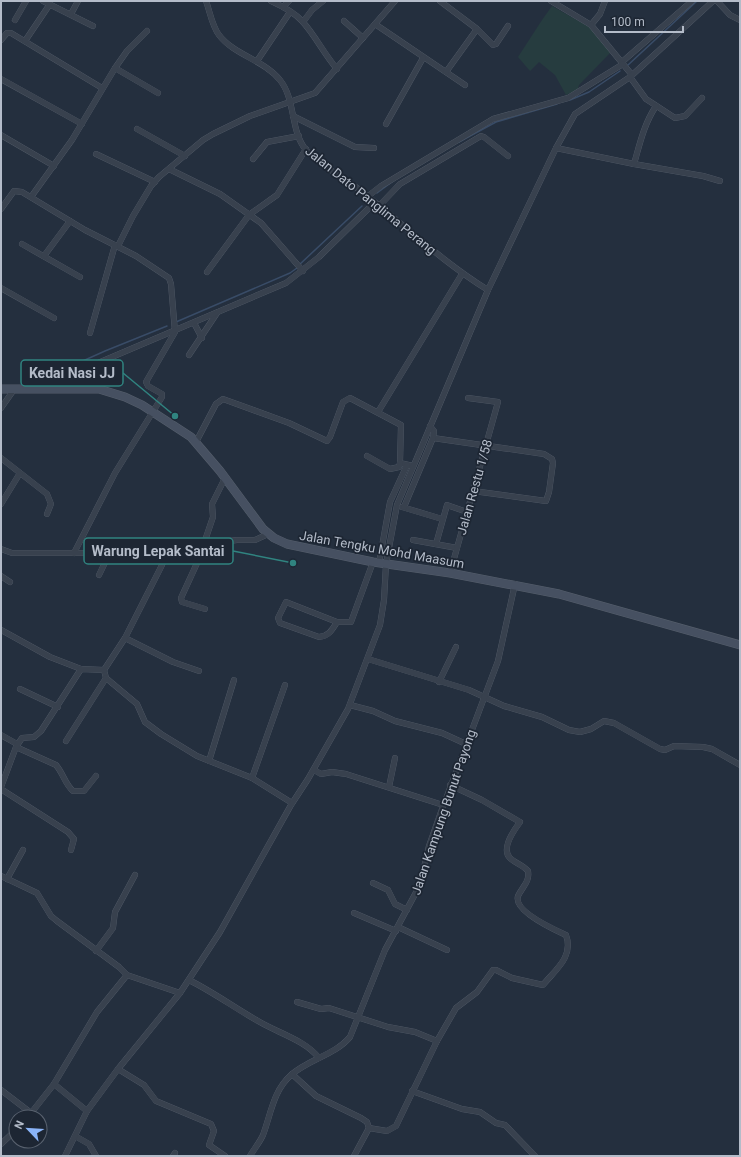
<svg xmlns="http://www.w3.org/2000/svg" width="741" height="1157" font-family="Roboto,sans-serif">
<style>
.green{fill:#263c3f}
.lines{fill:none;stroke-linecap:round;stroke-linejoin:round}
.stream{stroke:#394c67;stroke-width:1.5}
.street-casing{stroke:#565f6c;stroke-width:6}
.secondary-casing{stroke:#565f6c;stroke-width:9}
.street{stroke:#38414e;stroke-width:5.5}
.secondary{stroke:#465061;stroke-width:8}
.labels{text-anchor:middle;stroke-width:3.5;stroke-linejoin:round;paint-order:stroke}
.street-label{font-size:13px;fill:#b4bcc9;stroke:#1d2633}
.leader{fill:none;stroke:#308480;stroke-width:1.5}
.callout-dot{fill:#308480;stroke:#1d2633;stroke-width:1.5}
.callout{fill:#1d2633;stroke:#308480;stroke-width:1.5}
.callout-label{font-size:14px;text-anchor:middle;font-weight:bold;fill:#b4bcc9}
</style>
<rect width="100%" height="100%" fill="#242f3e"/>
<path class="green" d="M552 6 591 28 611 52 579 85 578 88 580 89 566 95 555 75 539 62 530 71 518 57 542 20Z"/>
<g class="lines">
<g class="stream">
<path d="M628 65 697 1"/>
<path d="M570 100 589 92 620 71"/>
<path d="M459 142 496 122 557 104"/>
<path d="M377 193 392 182"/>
<path d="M299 265 362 206"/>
<path d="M176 322 290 273 297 268"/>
<path d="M27 386 105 351 167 326"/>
</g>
<g class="street-casing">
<g id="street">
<path d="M43 1 93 26"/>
<path d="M206 1C210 12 212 26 219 35 234 55 264 60 280 80 296 100 290 131 306 150 320 165 341 176 357 188 401 222 441 261 488 290"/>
<path d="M271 1C282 6 294 12 302 21 315 35 324 54 337 69"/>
<path d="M440 1 477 29 493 45 496 44 508 26"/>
<path d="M551 1 591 25 600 14 605 1"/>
<path d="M717 1 730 15 740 20"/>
<path d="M283 7 289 1"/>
<path d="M71 14 78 1"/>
<path d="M15 20 26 1"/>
<path d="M344 21 363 38"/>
<path d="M303 22 312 10 323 1"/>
<path d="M375 24 465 85"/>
<path d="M591 25 632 75"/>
<path d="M1 40 7 33H11L102 88"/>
<path d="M25 41 50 4"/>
<path d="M257 61 290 12"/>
<path d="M622 62 692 1"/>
<path d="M115 68 158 93"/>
<path d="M446 72 477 29"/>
<path d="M630 77 646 99 675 118 685 116 702 98"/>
<path d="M1 79 82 124"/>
<path d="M293 116 355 147 374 148"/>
<path d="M386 124 423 58"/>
<path d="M137 129 185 156"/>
<path d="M1 135 54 166"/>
<path d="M556 148 634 164 703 176 720 181"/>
<path d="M96 154 155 182"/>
<path d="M253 159 267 142 299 136"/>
<path d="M634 164C640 143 644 124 656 106"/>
<path d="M169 169 220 194 261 223 303 271"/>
<path d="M31 197 72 140 115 68 127 51 147 31"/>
<path d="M367 197 381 186 493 119 568 98 623 64"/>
<path d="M379 206 400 184 481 136 484 137 508 156"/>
<path d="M1 209 14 191 22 192 85 230 136 256 169 278 171 284 175 332 146 382 148 386 162 394V397L115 473 74 553"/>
<path d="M22 244 80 277"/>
<path d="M118 246 133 216 151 186 159 177 203 140 213 134 250 116 315 93 395 1"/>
<path d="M44 256 70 221"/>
<path d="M207 272 249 215 277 195 306 149"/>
<path d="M1 288 54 318"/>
<path d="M194 323 202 338"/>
<path d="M90 333 115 245"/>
<path d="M189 355 217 313"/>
<path d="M53 388 58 382 65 377 286 283 319 257 374 203"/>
<path d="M1 408 13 391"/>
<path d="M378 412 462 274"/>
<path d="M433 438 544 454 552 459 553 463 549 492 546 501 473 491"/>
<path d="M196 442 216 404 223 399 289 423 327 441 330 437 343 402 350 398 401 425 400 463 413 466"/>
<path d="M367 456 390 469 399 467 400 463"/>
<path d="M1 458 47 494 51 504 47 514"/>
<path d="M1 504 20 473"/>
<path d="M402 507 442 519"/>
<path d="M404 507 433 438 434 431 430 426"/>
<path d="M413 540 457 548"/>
<path d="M436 544 447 505 467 512"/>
<path d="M1 549 12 553H84L107 558"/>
<path d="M379 563 390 502 407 465"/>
<path d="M450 573 498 402 468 398"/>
<path d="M99 575 114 544 118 541 141 550 148 551 237 540H255L268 534"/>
<path d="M1 576 10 582"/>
<path d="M205 609 182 602 181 598 198 561 213 517 212 504 225 478"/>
<path d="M337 622C332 630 329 636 319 637L280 623 278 618 286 602 337 622H351L373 562"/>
<path d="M1 630 50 657 81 669"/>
<path d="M125 638 173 662 199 671"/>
<path d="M368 659 469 690 504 706 542 717 569 730 580 732 591 729 604 721 614 723 660 749 665 750 674 746 703 747 712 749 740 765"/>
<path d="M104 670 106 678 137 704 145 722 161 734 197 756 252 778 292 803"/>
<path d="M439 682 456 647"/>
<path d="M20 689 58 707"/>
<path d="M350 705 373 711 395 721 442 733 466 744"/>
<path d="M1 735 17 744"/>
<path d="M66 741 106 678"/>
<path d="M16 747 56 765C63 773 65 784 73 791H84L96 776"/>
<path d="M209 761 234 680"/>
<path d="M314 770 321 774 332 772 346 774 443 805"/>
<path d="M252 778 285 685"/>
<path d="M1 787 16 747 22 738 34 737 41 731 81 669 104 670 125 638 162 565 168 550"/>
<path d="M389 787 395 758"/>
<path d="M1 789 68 832 74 839 71 850"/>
<path d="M1 876 37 893 51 916 57 921 119 967 127 975 180 993"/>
<path d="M7 879 23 850"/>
<path d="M373 883 388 890 395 904 407 910"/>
<path d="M354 913 396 931"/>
<path d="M398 927 447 950"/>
<path d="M96 951 113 928 115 912 135 875"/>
<path d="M189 980C213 992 235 1008 258 1021 278 1033 305 1040 319 1058"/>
<path d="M297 1002 321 1009 329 1008 388 1027 415 1032 437 1041"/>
<path d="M118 1069 144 1085 156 1101 211 1124 214 1131 209 1145 225 1156"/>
<path d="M292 1074 316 1096 361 1118 367 1122 369 1128"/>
<path d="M54 1084 87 1111"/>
<path d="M1 1090 31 1113"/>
<path d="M412 1091 462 1109 480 1112 496 1123 505 1125 535 1156"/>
<path d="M28 1117 54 1084 97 1012 127 975"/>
<path d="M75 1136 89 1144 96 1156"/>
<path d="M1 1144 16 1130"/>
<path d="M65 1156 87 1111 118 1069 180 993 220 932 291 805 308 779 348 709 380 625 384 600 386 564 397 505 488 290 556 148 575 114 630 77 713 1"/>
<path d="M173 1156 175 1153"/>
<path d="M250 1156C254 1149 260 1142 263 1135 271 1114 273 1091 291 1075 309 1059 335 1055 350 1037L385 950 420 885 429 846 441 812 498 661 515 584"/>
<path d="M354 1156 369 1128 387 1131 396 1126 437 1041 456 1008 477 992 493 970H496L512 978 543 985C555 970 574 957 566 935 555 930 513 911 518 896 522 887 530 882 528 871 523 865 515 863 510 858 501 849 514 830 520 822L482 800 450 785"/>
</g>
</g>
<g class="secondary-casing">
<path id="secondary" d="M1 389H99L125 397 142 405 191 437 220 471 263 529 274 538 287 544 373 562 450 573 559 594 740 645"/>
</g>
<use href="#street" class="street"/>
<use href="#secondary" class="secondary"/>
</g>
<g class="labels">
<g class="street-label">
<text transform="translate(371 200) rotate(39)" y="5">Jalan Dato Panglima Perang</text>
<text transform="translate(474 487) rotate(-74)" y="5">Jalan Restu 1/58</text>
<text transform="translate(382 549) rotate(10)" y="5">Jalan Tengku Mohd Maasum</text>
<text transform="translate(443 812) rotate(-71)" y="5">Jalan Kampung Bunut Payong</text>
</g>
</g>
<path class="leader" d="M175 416L123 373M293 563L233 551"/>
<g class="callout-dot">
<circle cx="175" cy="416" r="4"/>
<circle cx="293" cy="563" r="4"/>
</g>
<g class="callout">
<rect x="21" y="360" width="102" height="26" rx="4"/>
<rect x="84" y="538" width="149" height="26" rx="4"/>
</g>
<g class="callout-label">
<text x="72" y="378">Kedai Nasi JJ</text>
<text x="158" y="556">Warung Lepak Santai</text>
</g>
<rect width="741" height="1157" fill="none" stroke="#b4bcc9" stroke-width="4"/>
<g transform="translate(28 1129) rotate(295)"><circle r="19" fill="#1d2633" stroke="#59626f"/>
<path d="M0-3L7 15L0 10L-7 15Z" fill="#8ab4f8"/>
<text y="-6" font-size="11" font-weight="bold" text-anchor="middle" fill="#b4bcc9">N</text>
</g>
<path d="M605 26v6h78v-6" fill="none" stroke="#b4bcc9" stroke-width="2"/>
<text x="611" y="26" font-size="12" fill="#b4bcc9" stroke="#1d2633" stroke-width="3" paint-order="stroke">100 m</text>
</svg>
